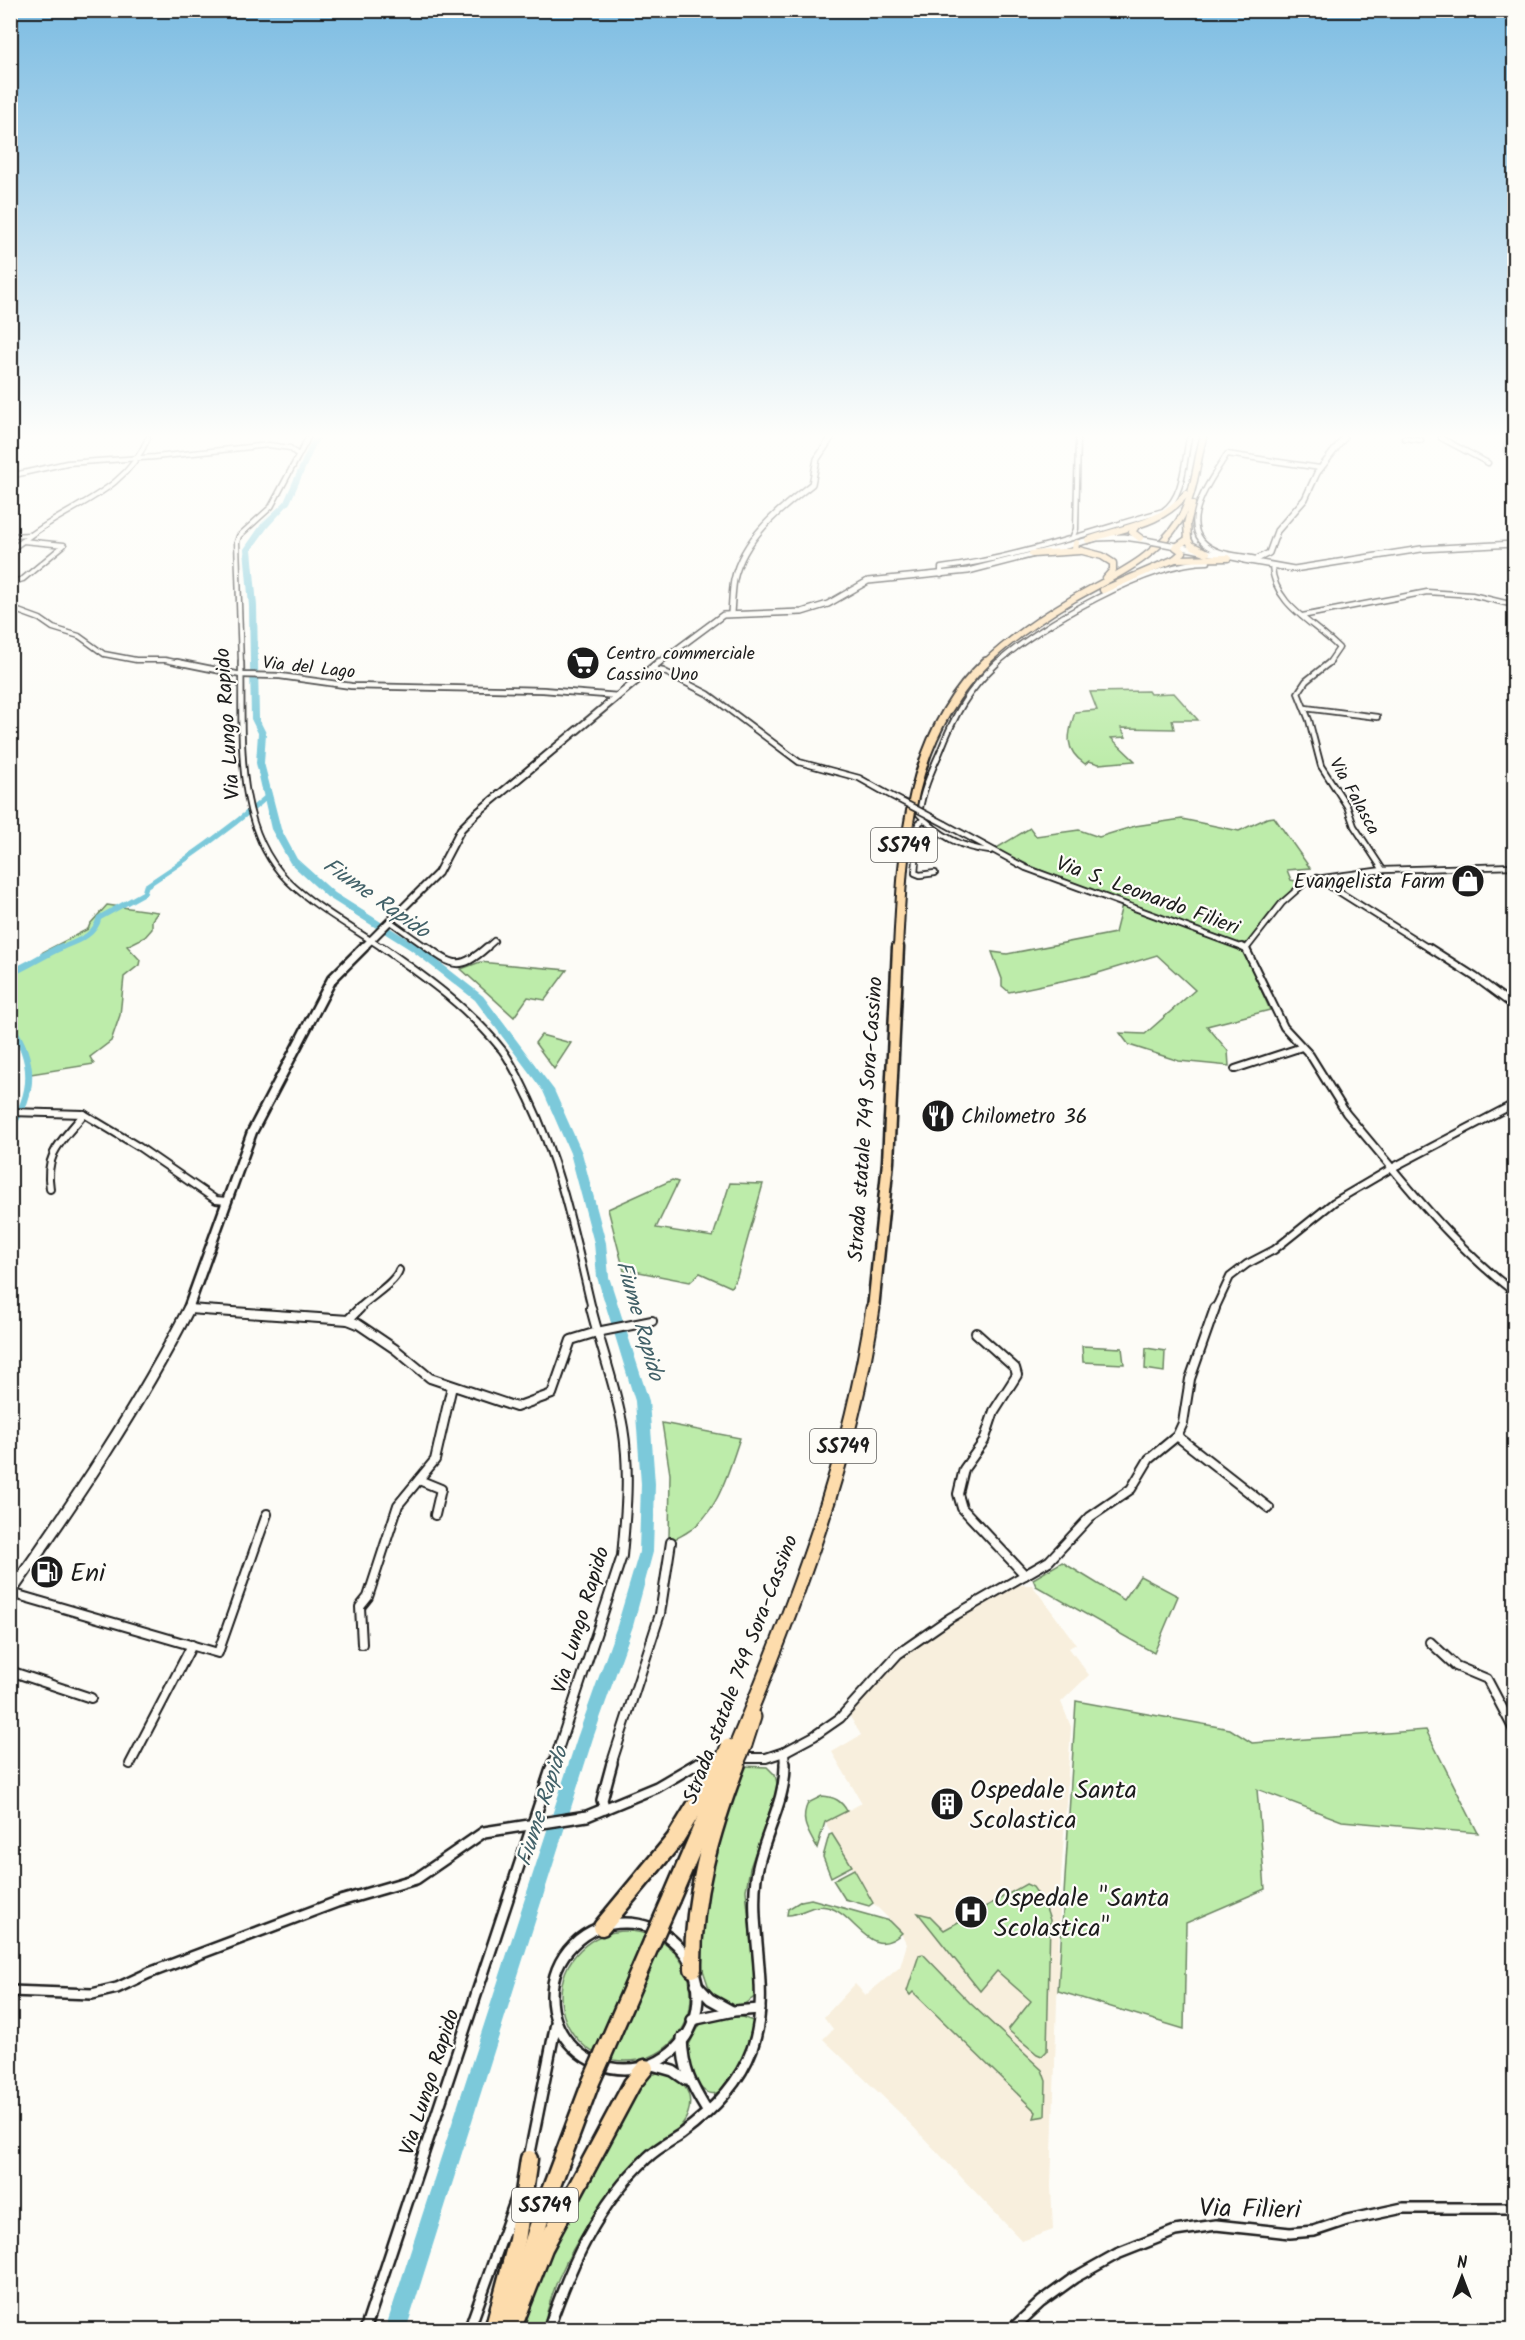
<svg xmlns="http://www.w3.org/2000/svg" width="1525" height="2340" font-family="Kalam,sans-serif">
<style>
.built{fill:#f8efdd}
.green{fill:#bdecaa;stroke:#6c8463;stroke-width:1.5}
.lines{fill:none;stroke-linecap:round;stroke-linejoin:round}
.canal-far1{stroke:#7bc9da;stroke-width:5}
.canal{stroke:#7bc9da;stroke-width:7}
.river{fill:#7bc9da;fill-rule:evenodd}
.street-far4-casing{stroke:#1c1c1c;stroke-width:7}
.street-far3-casing{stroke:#1c1c1c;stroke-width:8}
.street-far2-casing{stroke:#1c1c1c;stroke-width:10}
.street-far1-casing{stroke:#1c1c1c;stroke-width:12}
.street-casing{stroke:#1c1c1c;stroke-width:14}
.secondary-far3-casing{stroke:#1c1c1c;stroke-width:8}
.secondary-far2-casing{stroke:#1c1c1c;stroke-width:10}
.secondary-far1-casing{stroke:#1c1c1c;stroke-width:13}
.secondary-casing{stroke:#1c1c1c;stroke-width:14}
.highway-far4-casing{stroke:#1c1c1c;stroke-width:9}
.highway-far3-casing{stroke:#1c1c1c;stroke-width:12}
.highway-far2-casing{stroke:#1c1c1c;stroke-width:15}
.highway-far1-casing{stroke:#1c1c1c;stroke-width:17}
.highway-casing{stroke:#1c1c1c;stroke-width:21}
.street-far4{stroke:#fdfcf7;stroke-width:4}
.street-far3{stroke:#fdfcf7;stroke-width:4.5}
.street-far2{stroke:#fdfcf7;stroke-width:6}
.street-far1{stroke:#fdfcf7;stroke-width:8}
.street{stroke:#fdfcf7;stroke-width:9}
.secondary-far3{stroke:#fdfcf7;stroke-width:5}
.secondary-far2{stroke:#fdfcf7;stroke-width:6}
.secondary-far1{stroke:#fdfcf7;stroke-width:8}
.secondary{stroke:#fdfcf7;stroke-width:10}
.highway-far4{stroke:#fddcac;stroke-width:6}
.highway-far3{stroke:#fddcac;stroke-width:8}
.highway-far2{stroke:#fddcac;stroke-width:10}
.highway-far1{stroke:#fddcac;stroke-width:13}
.highway{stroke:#fddcac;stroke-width:16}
.street-bridge-casing{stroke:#1c1c1c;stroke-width:8;stroke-linecap:butt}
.secondary-bridge-casing{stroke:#1c1c1c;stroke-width:8;stroke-linecap:butt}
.highway-bridge-far1-casing{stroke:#1c1c1c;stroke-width:17;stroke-linecap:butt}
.highway-bridge-casing{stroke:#1c1c1c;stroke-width:21;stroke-linecap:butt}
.street-bridge{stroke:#fdfcf7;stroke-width:4.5}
.secondary-bridge{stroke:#fdfcf7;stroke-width:5}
.highway-bridge-far1{stroke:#fddcac;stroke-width:13}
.highway-bridge{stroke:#fddcac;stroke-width:16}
.labels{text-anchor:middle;stroke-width:4.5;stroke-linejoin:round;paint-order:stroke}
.far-poi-label{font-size:18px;fill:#1c1c1c;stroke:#fdfcf7;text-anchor:start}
.far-street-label{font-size:18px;fill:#1c1c1c;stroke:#fdfcf7}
.shield{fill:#fdfcf7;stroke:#605f5e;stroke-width:1.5}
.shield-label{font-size:20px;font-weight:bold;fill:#1c1c1c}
.street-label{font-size:21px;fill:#1c1c1c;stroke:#fdfcf7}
.poi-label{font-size:21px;fill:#1c1c1c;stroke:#fdfcf7;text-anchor:end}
.water-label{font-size:22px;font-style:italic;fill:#426168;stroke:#fdfcf7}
.near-poi-label{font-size:26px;fill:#1c1c1c;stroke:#fdfcf7;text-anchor:start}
.near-street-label{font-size:26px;fill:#1c1c1c;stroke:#fdfcf7}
</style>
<rect width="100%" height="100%" fill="#fdfcf7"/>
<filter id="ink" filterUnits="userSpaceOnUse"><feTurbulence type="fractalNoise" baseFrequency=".0167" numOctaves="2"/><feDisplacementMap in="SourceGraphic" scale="12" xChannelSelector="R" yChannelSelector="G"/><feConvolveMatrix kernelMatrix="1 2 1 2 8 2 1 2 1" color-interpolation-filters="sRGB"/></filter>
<g filter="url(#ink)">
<path class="built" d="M1017 1585H1032L1076 1644 1069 1648 1089 1675 1061 1702 1071 1727 1061 1878 1051 2186 1053 2230 1022 2241 901 2114 823 2039 833 2029 824 2017 855 1984 866 1995 900 1967 907 1944 897 1927 873 1903 825 1822 862 1803 832 1752 861 1735 849 1715 894 1660 976 1607Z"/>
<g class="green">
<path d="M1148 691 1150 694 1174 693 1198 720H1172L1174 729 1121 728 1126 737 1111 738 1135 761 1099 764 1089 761 1085 764C1063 749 1068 734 1075 712L1097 710 1090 692Z"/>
<path d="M1274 817 1310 868 1287 870 1291 880 1300 882 1246 945H1239C1157 916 1073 888 995 849L1030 828 1036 836 1079 830 1099 837 1135 826 1182 819 1239 831 1267 818Z"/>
<path d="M107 905 158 912 152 920V929L145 937 127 946 140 960 139 965 124 977 120 1015 111 1041 90 1057 94 1064 31 1074 13 1029 16 1021 11 1019V972L34 962 43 952 88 929 90 924Z"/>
<path d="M1122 905 1243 949 1270 1010 1207 1026 1228 1051 1229 1066 1179 1061 1129 1045 1120 1033 1145 1034 1195 990 1157 955 1095 974 1009 992 1002 986V979L992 952 1007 954 1115 933Z"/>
<path d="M480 962 490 963 567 970 545 1000 528 997 514 1017 461 969Z"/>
<path d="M541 1035 571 1043 554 1069 535 1043Z"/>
<path d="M672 1180 678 1182 656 1228 713 1237 730 1183 763 1184 737 1277 731 1287 700 1273 690 1282 634 1271H624L608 1209Z"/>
<path d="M1082 1346 1122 1348 1124 1364 1083 1362Z"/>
<path d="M1146 1348 1165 1351 1164 1372 1145 1369Z"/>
<path d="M662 1423 740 1438C728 1472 718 1514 686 1533 680 1536 676 1540 669 1539L670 1474Z"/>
<path d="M1062 1562 1124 1600 1140 1576 1178 1596 1154 1653 1036 1586 1033 1579Z"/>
<path d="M1076 1701 1230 1729 1252 1743 1426 1730 1478 1833 1342 1821 1257 1789 1265 1889 1186 1923 1184 2029 1058 1991Z"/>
<path d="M744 1766 767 1767 775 1775 778 1787 750 1868 746 1890 756 1996 741 2006H728L711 1994 696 1949 711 1854Z"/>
<path d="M822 1796C834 1797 841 1800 847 1811L825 1822 817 1848C809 1833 799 1821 808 1803Z"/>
<path d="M832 1834 852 1866 831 1877 823 1857 829 1835Z"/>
<path d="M854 1869 873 1903 869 1906 845 1899 833 1880Z"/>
<path d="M1026 1884 1033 1887 1044 1903 1050 1920 1047 2051 1042 2056 1037 2054 1008 2030 1031 2001 997 1971 980 1991 918 1913 930 1916 944 1930Z"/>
<path d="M811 1899 890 1921 902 1933C869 1963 856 1913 827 1907 810 1903 801 1916 787 1915L788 1909 801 1901Z"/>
<circle cx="626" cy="1996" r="65"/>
<path d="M923 1954 970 2003 1042 2070 1046 2081 1045 2116 1034 2118 1036 2112 913 1992 910 1995 907 1991 919 1955Z"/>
<path d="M739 2016 753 2021C751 2040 736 2087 716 2093 699 2098 686 2065 687 2052 688 2043 697 2031 701 2023Z"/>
<path d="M657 2073C679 2073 695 2092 688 2113 682 2135 647 2147 632 2165 606 2197 578 2235 561 2273 552 2290 548 2311 542 2329L522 2330 547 2257 643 2079Z"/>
</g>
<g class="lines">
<path class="canal-far1" d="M58 949C74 942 95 937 99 918L144 893 146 886C189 858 229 829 268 796"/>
<g class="canal">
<path d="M10 973C28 966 43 955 61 947"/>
<path d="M10 1024C35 1060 35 1093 10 1128"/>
</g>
<path class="river" d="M315 438H321L316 444 290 503 268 527 252 549 257 606 259 719 266 733 264 763 281 829 297 859 335 893 419 946 483 996 554 1090 582 1153 606 1243 609 1277 649 1401 655 1484 653 1552 633 1626 593 1738 406 2330H385L577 1738 617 1626 639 1552 641 1484 635 1401 597 1277 594 1243 570 1153 543 1091 475 1000 411 950 327 897 290 863 271 829 256 763 258 733 251 719 249 606 244 549 262 523 284 502 310 443Z"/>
<g class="street-far4-casing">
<g id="street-far4">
<path d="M1404 438 1421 440"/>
<path d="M1441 438 1488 463"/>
<path d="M1508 438 1506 450 1514 468"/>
<path d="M10 476 67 463 155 457 269 445 290 448 298 455"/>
<path d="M10 536 30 535"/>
<path d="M1073 536 1076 529 1078 438"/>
<path d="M10 550 23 541"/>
<path d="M1257 559C1245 556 1232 556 1220 552 1169 534 1210 482 1227 454L1320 468"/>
<path d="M1272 566C1274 606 1314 622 1339 648L1328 664"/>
<path d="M941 575V568C1013 559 1093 531 1163 511 1184 497 1184 461 1189 438"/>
<path d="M10 583 23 579 64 545 23 541C67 505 124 495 148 438"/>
<path d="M10 608 40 619 53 628 79 636 104 654 136 660H165L185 664"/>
<path d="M1302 616 1427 592 1472 595 1514 605"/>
<path d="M241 664 237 542 239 536 271 507 308 438"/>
<path d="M996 664C1039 625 1150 562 1208 562"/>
</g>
</g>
<g class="street-far3-casing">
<g id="street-far3">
<path d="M177 662 241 675 280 676 351 686 543 690 618 696"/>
<path d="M241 662C243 734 233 825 287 880 313 906 353 928 384 949"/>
<path d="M1330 662 1306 681 1298 693 1309 720 1321 766 1347 806 1354 826 1383 870"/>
<path d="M651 669 663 671 708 694 799 762 859 778 884 792"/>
<path d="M1305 708 1377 717"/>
<path d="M923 820 919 823 915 873 920 875 935 873"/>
<path d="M945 824 1026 868 1246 949"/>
<path d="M990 851C961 848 938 835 919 814 922 792 931 772 940 752 955 714 967 691 998 662"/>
<path d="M1317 878 1430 949"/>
<path d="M391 922 429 949"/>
<path d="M485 949 494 941"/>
<path d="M1246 949 1282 903 1308 880 1383 870 1514 866"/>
</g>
</g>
<g class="street-far2-casing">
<g id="street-far2">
<path d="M382 947C425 977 470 1009 503 1051 514 1066 521 1083 529 1099 561 1166 575 1238 592 1309"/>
<path d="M427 947C453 966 460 971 487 947"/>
<path d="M1428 947 1475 977 1514 1006"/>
<path d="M1235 1069 1302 1047"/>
<path d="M1514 1104 1392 1168C1429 1213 1468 1257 1514 1292"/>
<path d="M10 1112 84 1114 139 1147 216 1200 226 1201"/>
<path d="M50 1189C44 1152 63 1140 84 1114"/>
<path d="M189 1309H194"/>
<path d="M358 1309C369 1298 395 1283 399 1270"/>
<path d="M1215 1309 1230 1277 1247 1264 1274 1250 1334 1202 1392 1168 1346 1113 1310 1055 1284 1027 1246 949 1242 947"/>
</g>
</g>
<g class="street-far1-casing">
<g id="street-far1">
<path d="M189 1309 348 1320 358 1324 395 1349 430 1378 516 1407 552 1394 571 1340 597 1332 652 1321"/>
<path d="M348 1320 360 1308"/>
<path d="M976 1333 1015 1368 1017 1375 994 1411 984 1441 964 1469 958 1494 962 1508 1025 1575"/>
<path d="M1177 1436 1269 1508"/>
<path d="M419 1480 441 1489 435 1515"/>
<path d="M11 1593 218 1653 267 1514"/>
<path d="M1430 1642 1456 1666 1487 1679 1514 1730"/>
<path d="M362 1644 360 1607 368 1597 398 1505 435 1460 452 1386"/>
<path d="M10 1671 91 1698"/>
<path d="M784 1752 785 1765"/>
<path d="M739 1758H766L784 1752 814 1736 840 1718 898 1654 950 1618 1049 1561 1090 1517 1131 1489 1149 1459 1177 1436 1183 1423 1190 1379 1215 1308"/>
<path d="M130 1764 192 1645"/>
<path d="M553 1765 622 1556C626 1513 630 1470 623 1428 616 1387 601 1348 591 1308"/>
<path d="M611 1765 660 1614 671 1542"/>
<path d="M696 1765 720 1758"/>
</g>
</g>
<g class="street-casing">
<g id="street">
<path d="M605 1809 602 1800 612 1763"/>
<circle cx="625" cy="1996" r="73"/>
<path d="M696 1984 710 1999 730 2010"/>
<path d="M10 1991 92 1994 117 1988 149 1973 337 1902 416 1879 484 1832 587 1816 657 1787 698 1763"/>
<path d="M692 2020 734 2011 760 2009"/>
<path d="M682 2038C683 2070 691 2085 707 2111"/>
<path d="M652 2065 673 2071 686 2080"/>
<path d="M529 2158 556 2023"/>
<path d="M365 2330 553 1763"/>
<path d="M469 2330 516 2199"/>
<path d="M548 2330C570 2267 597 2205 647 2158 656 2149 669 2142 680 2135 710 2113 739 2085 752 2049 772 1993 749 1935 756 1878 761 1839 786 1803 785 1763"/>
<path d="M1011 2330 1041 2302 1074 2278 1117 2254 1175 2231 1216 2225 1290 2233 1314 2231 1347 2220 1403 2208H1514"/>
</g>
</g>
<g class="secondary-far3-casing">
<g id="secondary-far3">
<path d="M1172 545 1247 560"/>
<path d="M1257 559 1269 553 1277 531 1305 499 1317 473 1344 438"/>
<path d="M1244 560 1294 569 1421 549 1514 544"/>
<path d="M731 613C732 602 732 591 734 580 743 538 780 509 812 484L817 459 831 438"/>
<path d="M657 664 723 615 802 612 828 604 868 581 968 571 1097 538 1124 537 1145 540"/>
</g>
</g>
<g class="secondary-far2-casing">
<path id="secondary-far2" d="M362 949 438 873 461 829 477 813 659 662"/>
</g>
<g class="secondary-far1-casing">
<path id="secondary-far1" d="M188 1309 252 1132 332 979 364 947"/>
</g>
<g class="secondary-casing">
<path id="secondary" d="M10 1593C75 1501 138 1408 189 1308"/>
</g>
<g class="highway-far4-casing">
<g id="highway-far4">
<path d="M1136 526 1132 532 1140 538"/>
<path d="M1188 539 1191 545 1207 553"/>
<path d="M1088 540C1124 527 1161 525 1186 494"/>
<path d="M1076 543 1075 549 1102 556 1113 563V570L1106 578"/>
<path d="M1032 554 1080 551"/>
<path d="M1175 559 1183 552 1176 547 1188 539 1187 524 1192 504"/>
<path d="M1103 590 1175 559 1228 558"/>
<path d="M984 664C1011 638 1041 618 1073 599 1111 577 1154 560 1179 521 1194 497 1196 465 1203 438"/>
</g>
</g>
<g class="highway-far3-casing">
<path id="highway-far3" d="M898 949C903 847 907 737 986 662"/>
</g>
<g class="highway-far2-casing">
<path id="highway-far2" d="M873 1309 888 1162 898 947"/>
</g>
<g class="highway-far1-casing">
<g id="highway-far1">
<path d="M745 1745 754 1717"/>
<path d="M736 1746C795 1605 851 1460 873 1308"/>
</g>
</g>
<g class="highway-casing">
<g id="highway">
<path d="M671 1899 728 1766"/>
<path d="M602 1927 675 1839 719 1767"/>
<path d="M693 1969C692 1897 711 1832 736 1766"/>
<path d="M603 2055 652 1942"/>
<path d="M505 2329 545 2204 591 2082"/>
<path d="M493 2330 517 2240 529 2159"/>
<path d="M512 2330 544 2248 632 2084 645 2068"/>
</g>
</g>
<use href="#street-far4" class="street-far4"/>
<use href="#street-far3" class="street-far3"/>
<use href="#street-far2" class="street-far2"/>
<use href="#street-far1" class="street-far1"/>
<use href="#street" class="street"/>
<use href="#secondary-far3" class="secondary-far3"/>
<use href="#secondary-far2" class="secondary-far2"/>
<use href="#secondary-far1" class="secondary-far1"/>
<use href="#secondary" class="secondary"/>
<use href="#highway-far4" class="highway-far4"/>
<use href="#highway-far3" class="highway-far3"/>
<use href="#highway-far2" class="highway-far2"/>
<use href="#highway-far1" class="highway-far1"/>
<use href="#highway" class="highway"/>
<g class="street-bridge-casing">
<path id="street-bridge" d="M884 792 945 824"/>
</g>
<g class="secondary-bridge-casing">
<path id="secondary-bridge" d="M1145 540 1171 545"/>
</g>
<g class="highway-bridge-far1-casing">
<g id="highway-bridge-far1">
<path d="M720 1765 728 1746"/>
<path d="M728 1765 736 1746"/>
<path d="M736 1765 745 1745"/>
</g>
</g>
<g class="highway-bridge-casing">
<g id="highway-bridge">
<path d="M728 1766 729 1763"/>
<path d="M736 1766 737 1763"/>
<path d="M719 1767 721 1763"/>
<path d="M652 1942 671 1899"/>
<path d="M591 2082 603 2055"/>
</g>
</g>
<use href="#street-bridge" class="street-bridge"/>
<use href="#secondary-bridge" class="secondary-bridge"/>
<use href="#highway-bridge-far1" class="highway-bridge-far1"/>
<use href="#highway-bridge" class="highway-bridge"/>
</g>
</g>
<linearGradient id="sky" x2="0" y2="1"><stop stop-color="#7cbce2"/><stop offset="0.57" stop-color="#fefefb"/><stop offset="1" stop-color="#fefefb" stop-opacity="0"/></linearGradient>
<rect width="1525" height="765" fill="url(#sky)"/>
<defs>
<g id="supermarket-disc" transform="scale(1.725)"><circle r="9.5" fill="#1c1c1c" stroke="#fdfcf7"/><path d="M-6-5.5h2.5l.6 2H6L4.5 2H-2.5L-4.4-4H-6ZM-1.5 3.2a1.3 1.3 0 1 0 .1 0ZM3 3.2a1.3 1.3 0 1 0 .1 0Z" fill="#fff"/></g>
<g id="shop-disc" transform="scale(1.725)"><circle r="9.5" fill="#1c1c1c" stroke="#fdfcf7"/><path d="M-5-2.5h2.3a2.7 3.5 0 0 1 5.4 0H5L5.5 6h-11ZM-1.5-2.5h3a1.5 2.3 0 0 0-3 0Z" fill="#fff"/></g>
<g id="restaurant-disc" transform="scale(1.725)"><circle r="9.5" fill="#1c1c1c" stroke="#fdfcf7"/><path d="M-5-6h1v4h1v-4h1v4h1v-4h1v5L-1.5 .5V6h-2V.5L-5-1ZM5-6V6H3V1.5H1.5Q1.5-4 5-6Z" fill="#fff"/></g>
<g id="fuel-disc" transform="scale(1.725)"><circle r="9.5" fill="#1c1c1c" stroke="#fdfcf7"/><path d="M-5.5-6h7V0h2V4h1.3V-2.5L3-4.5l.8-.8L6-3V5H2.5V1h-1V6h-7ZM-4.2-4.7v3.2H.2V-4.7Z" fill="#fff"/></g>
<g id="building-disc" transform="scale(1.725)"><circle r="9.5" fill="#1c1c1c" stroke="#fdfcf7"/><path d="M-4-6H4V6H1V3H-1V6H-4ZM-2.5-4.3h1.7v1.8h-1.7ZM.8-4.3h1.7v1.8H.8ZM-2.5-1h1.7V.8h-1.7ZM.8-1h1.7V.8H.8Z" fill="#fff"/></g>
<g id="hospital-disc" transform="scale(1.725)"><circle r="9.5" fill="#1c1c1c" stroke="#fdfcf7"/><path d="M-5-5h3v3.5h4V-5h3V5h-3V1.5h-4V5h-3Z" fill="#fff"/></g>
</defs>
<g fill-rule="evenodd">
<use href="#supermarket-disc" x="583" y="663"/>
<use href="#shop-disc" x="1468" y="881"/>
<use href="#restaurant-disc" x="938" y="1116"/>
<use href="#fuel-disc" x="47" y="1572"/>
<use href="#building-disc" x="947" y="1804"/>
<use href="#hospital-disc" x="971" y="1912"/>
</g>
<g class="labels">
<g class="far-poi-label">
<text x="606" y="659">Centro commerciale<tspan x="606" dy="21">Cassino Uno</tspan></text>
</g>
<g class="far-street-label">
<text transform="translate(309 667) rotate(6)" y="6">Via del Lago</text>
<text transform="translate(1355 796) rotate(61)" y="6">Via Falasca</text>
</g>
<g class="shield">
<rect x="871" y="828" width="66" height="34" rx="4.5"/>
<rect x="810" y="1429" width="66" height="34" rx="4.5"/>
<rect x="512" y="2188" width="66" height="34" rx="4.5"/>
</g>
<g class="shield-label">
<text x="904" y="852">SS749</text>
<text x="843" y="1453">SS749</text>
<text x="545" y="2212">SS749</text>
</g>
<g class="street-label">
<text transform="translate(227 724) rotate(-94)" y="7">Via Lungo Rapido</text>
<text transform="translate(1148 895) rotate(20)" y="7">Via S. Leonardo Filieri</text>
<text transform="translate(865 1119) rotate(-86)" y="7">Strada statale 749 Sora-Cassino</text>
<text transform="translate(580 1620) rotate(-73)" y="7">Via Lungo Rapido</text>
<text transform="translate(740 1669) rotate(-69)" y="7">Strada statale 749 Sora-Cassino</text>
<text transform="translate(429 2082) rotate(-72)" y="7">Via Lungo Rapido</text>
</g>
<g class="poi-label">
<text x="1445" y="888">Evangelista Farm</text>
<text x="961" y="1123" text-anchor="start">Chilometro 36</text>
</g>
<g class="water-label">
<text transform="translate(377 897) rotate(35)" y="8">Fiume Rapido</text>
<text transform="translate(641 1320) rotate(74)" y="8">Fiume Rapido</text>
<text transform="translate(541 1806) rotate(-72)" y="8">Fiume Rapido</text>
</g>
<g class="near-poi-label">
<text x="70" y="1581">Eni</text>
<text x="970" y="1798">Ospedale Santa<tspan x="970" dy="30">Scolastica</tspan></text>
<text x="994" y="1906">Ospedale "Santa<tspan x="994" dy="30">Scolastica"</tspan></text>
</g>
<g class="near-street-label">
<text transform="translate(1250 2208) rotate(1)" y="9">Via Filieri</text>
</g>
</g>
<rect width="1525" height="2340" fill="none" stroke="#fdfcf7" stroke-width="36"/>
<rect x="18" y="18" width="1489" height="2304" fill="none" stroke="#1c1c1c" stroke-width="2" filter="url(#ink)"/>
<g transform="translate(1462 2277)" stroke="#fdfcf7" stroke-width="4.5" paint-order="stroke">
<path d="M0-4.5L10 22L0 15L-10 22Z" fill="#1c1c1c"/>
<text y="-9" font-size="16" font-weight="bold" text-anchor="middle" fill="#1c1c1c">N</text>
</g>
</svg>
